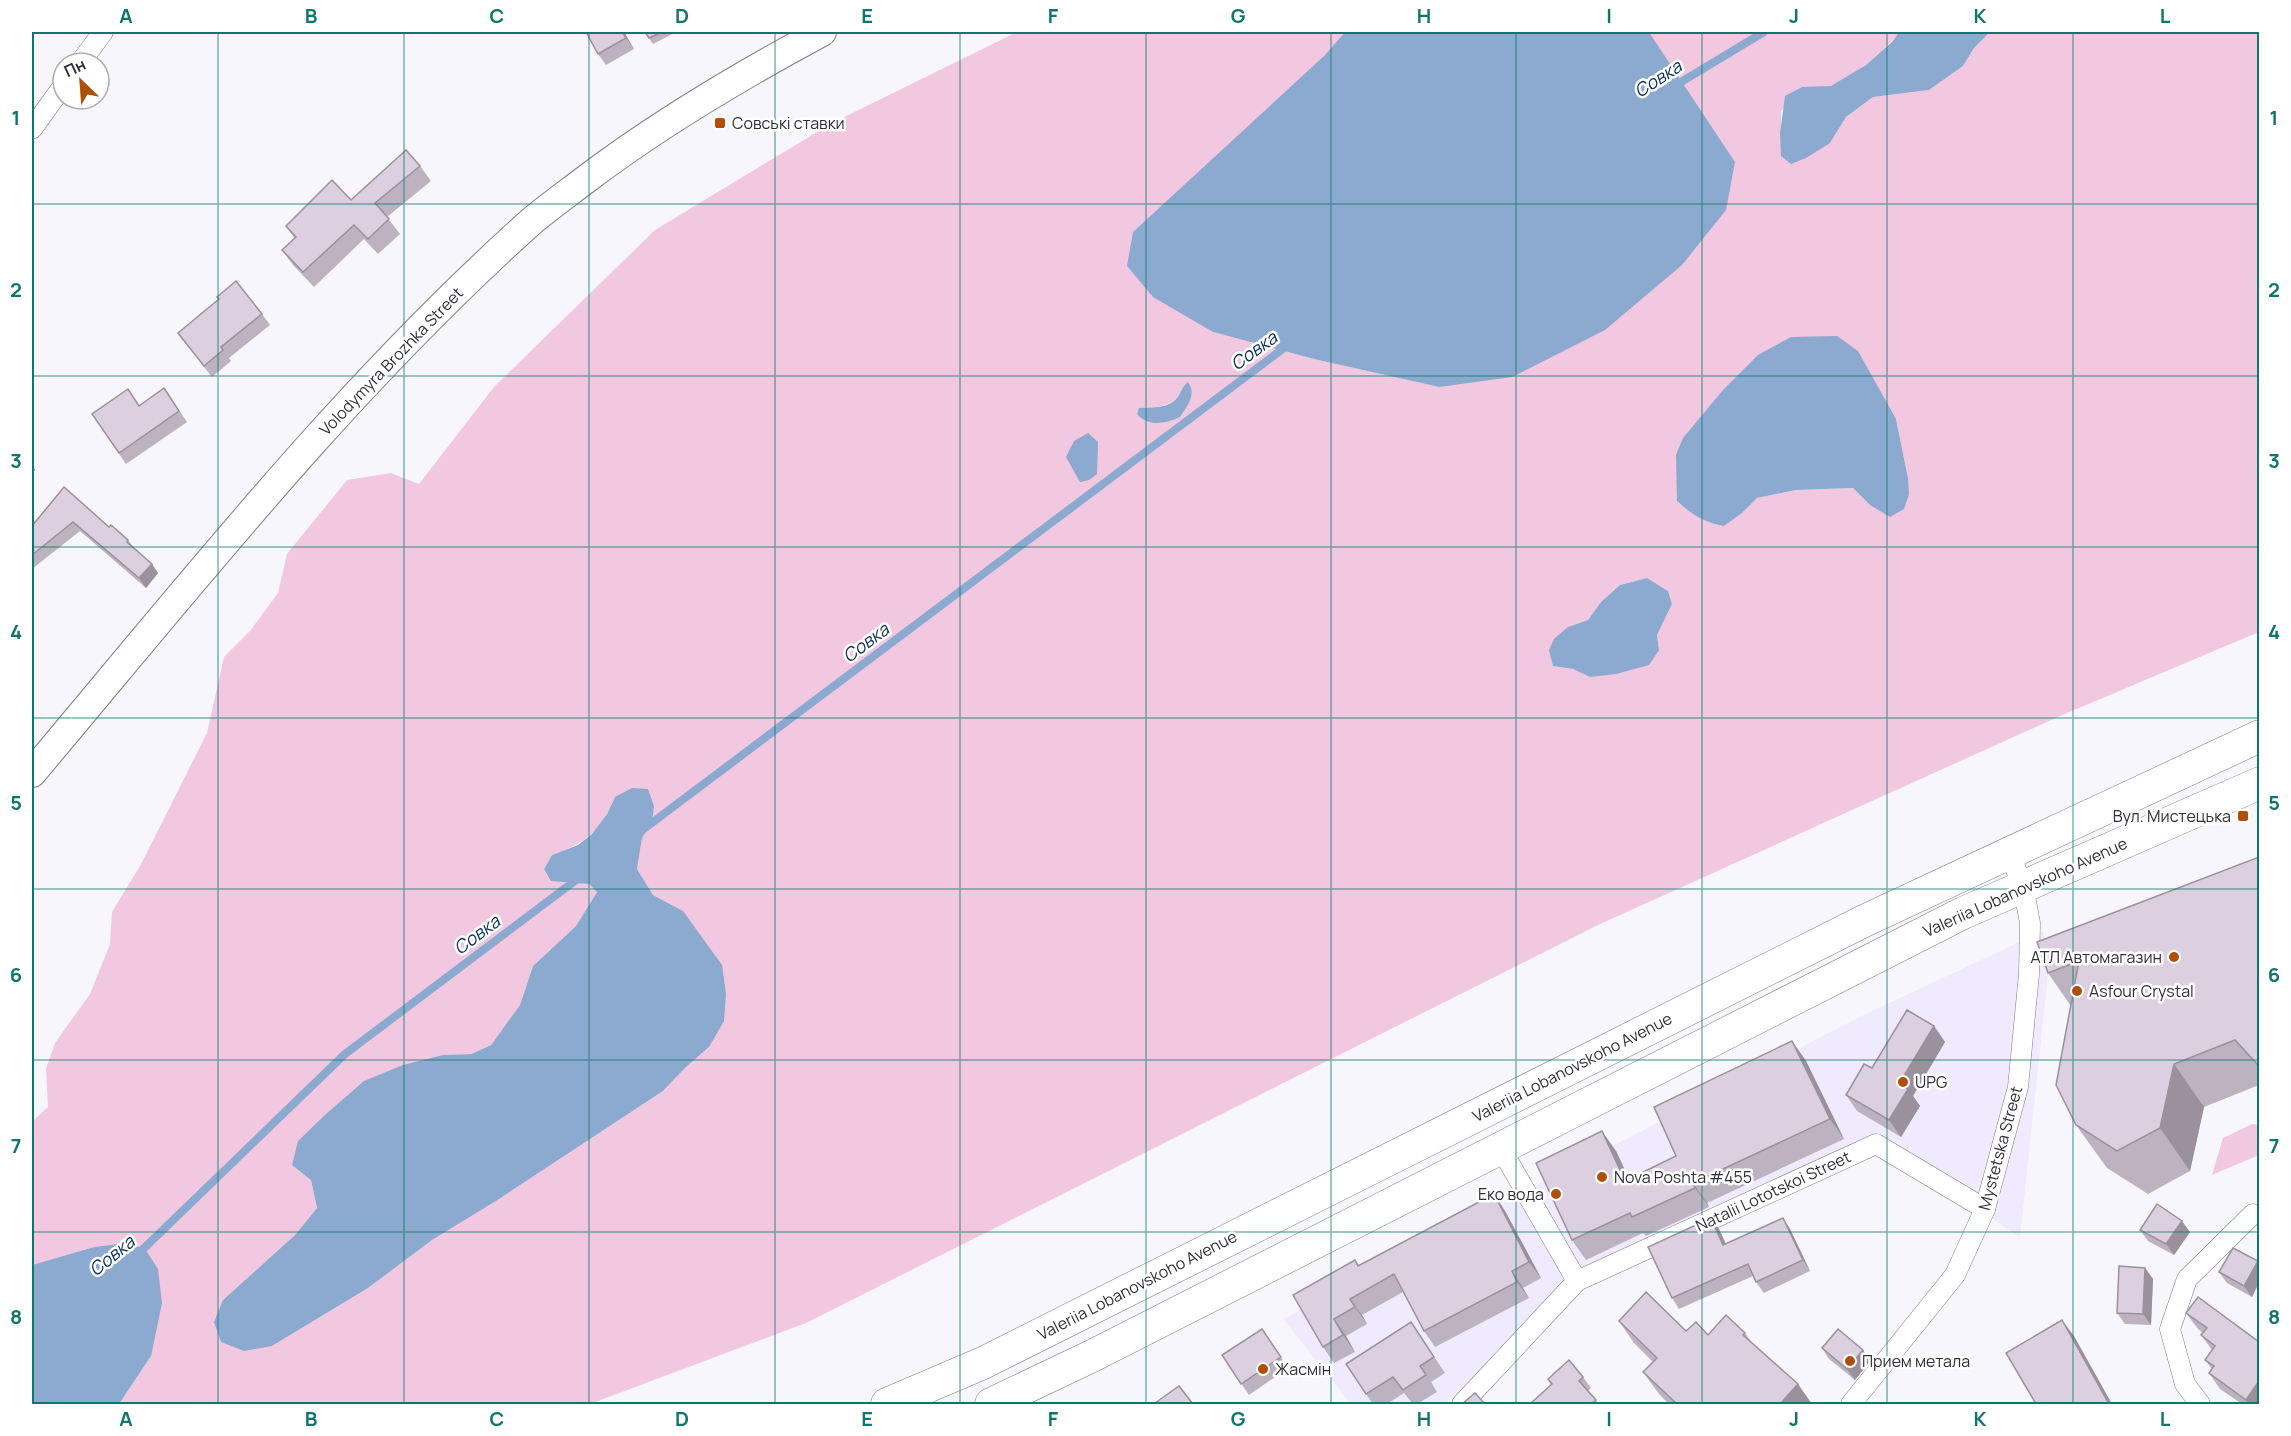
<svg xmlns="http://www.w3.org/2000/svg" width="2291" height="1436" font-family="Manrope,sans-serif">
<style>
.built{fill:#f0eaff}
.green{fill:#f2c8e0;fill-rule:evenodd}
.water{fill:#8ca9d0}
.lines{fill:none;stroke-linecap:round;stroke-linejoin:round}
.stream{stroke:#8ca9d0;stroke-width:8}
.street-casing{stroke:#807b8c;stroke-width:21}
.secondary-casing{stroke:#807b8c;stroke-width:30}
.primary-casing{stroke:#807b8c;stroke-width:33}
.street{stroke:#fff;stroke-width:20}
.secondary{stroke:#fff;stroke-width:28}
.primary{stroke:#fff;stroke-width:32}
.wall{fill:#bdb2c0}
.shaded-wall{fill:#9a919c}
.building{fill:#dccfdf;stroke:#9a919c;stroke-width:1.5}
.grid{fill:none;stroke:#0f766e;stroke-width:1.5;stroke-opacity:0.55}
.poi-dot{fill:#b04f09;stroke:#fff;stroke-width:2}
.labels{text-anchor:middle;stroke-width:5;stroke-linejoin:round;paint-order:stroke}
.poi-label{font-size:16px;fill:#312f36;stroke:#fff;text-anchor:start}
.street-label{font-size:16px;fill:#312f36;stroke:#fff}
.water-label{font-size:18px;font-style:italic;fill:#0b3262;stroke:#fff}
.neatline{fill:none;stroke:#0f766e;stroke-width:2}
.grid-label{font-size:20px;text-anchor:middle;font-weight:bold;fill:#0f766e}
</style>
<rect width="100%" height="100%" fill="#f8f6fd"/>
<path class="built" d="M2043 931 2048 975 2020 1237 1876 1144 1577 1281 1445 1404H1351L1283 1319 1857 1018Z"/>
<g class="green">
<path d="M1017 32H1345L1324 56 1213 332 1318 360 1439 387 1735 162 1649 32H1899C1888 48 1849 82 1830 86 1822 88 1811 87 1802 87L1781 111V156L1830 143 1846 117 1873 97 1929 90 1963 66 1974 48 1990 32H2259V632L2060 716 1598 925 806 1323 590 1404H119L151 1356 94 1247 32 1265V1122L48 1107 46 1069 55 1043 90 994 110 944 112 912 140 866 207 733 224 657 250 631 278 593 287 554 347 480 391 473 419 484 494 387 655 230 832 123ZM1188 382 1173 420 1139 408C1152 407 1168 408 1177 398 1182 392 1181 387 1188 382ZM1896 419 1908 478 1870 505 1853 488 1796 490 1757 498 1742 513 1724 526C1703 522 1692 515 1677 501ZM1647 578 1668 591 1672 604 1657 635 1659 650 1590 677 1573 669 1553 666 1568 627 1588 620 1601 602 1620 585ZM615 797 652 822 642 838 637 869 653 895 683 911 709 1047 686 1067 663 1091 496 1201 432 1240 368 1288 272 1346 223 1300 295 1235 317 1208 311 1180 443 1055 470 1054 491 1045 520 1005 533 966 576 926 597 892 589 884 573 882 544 869 552 855C588 842 599 832 615 797Z"/>
<path d="M2252 1124 2259 1125V1155L2212 1175 2223 1138Z"/>
</g>
<g class="water">
<path d="M1345 32H1649L1735 162 1726 210 1682 265 1605 330 1512 377 1439 387 1318 360 1213 332 1153 297 1127 266 1133 232 1324 56Z"/>
<path d="M1899 32H1990L1974 48 1963 66 1929 90 1873 97 1846 117 1830 143 1806 158 1791 164 1781 156 1780 133 1785 96 1802 87 1831 86 1866 65 1892 42Z"/>
<path d="M1837 336 1858 351 1896 419 1908 478 1909 494 1904 509 1890 517 1870 505 1853 488 1796 490 1757 498 1742 513 1724 526C1703 522 1692 515 1677 501L1676 455 1683 438 1723 390 1758 355 1791 337Z"/>
<path d="M1188 382C1197 394 1187 407 1180 417 1165 424 1148 427 1137 414L1139 408C1152 407 1168 409 1177 398 1182 392 1181 387 1188 382Z"/>
<path d="M1088 433 1098 442 1097 474 1089 480 1080 482 1066 457 1074 441Z"/>
<path d="M1647 578 1668 591 1672 604 1657 635 1659 650 1649 665 1616 674 1590 677 1573 669 1553 666 1549 650 1554 639 1568 627 1588 620 1601 602 1620 585Z"/>
<path d="M632 788 648 789 654 806 652 823 642 838 637 869 653 895 683 911 722 965 726 994 724 1021 709 1047 686 1067 663 1091 496 1201 432 1240 368 1288 272 1346 244 1351 221 1342 214 1322 223 1300 295 1235 317 1208 311 1180 292 1165 298 1141 326 1114 364 1081 403 1065 443 1055 471 1054 491 1045 520 1005 533 966 576 926 597 892 589 884 551 881 544 869 552 855 578 845 592 834 607 814 615 797Z"/>
<path d="M127 1243 145 1249 158 1269 162 1303 151 1356 119 1404H32V1265L94 1247Z"/>
</g>
<g class="lines">
<g class="stream">
<path d="M1676 85 1764 32"/>
<path d="M645 828 1288 345"/>
<path d="M138 1254 345 1054 580 877"/>
</g>
<g class="street-casing">
<g id="street">
<path d="M80 63 103 32"/>
<path d="M32 129 63 86"/>
<path d="M1500 1147 1577 1281"/>
<path d="M1462 1404 1577 1281 1876 1144 1985 1209"/>
<path d="M1851 1404 1955 1275 1985 1209 2018 1087 2029 974 2030 923 2023 886 2009 853"/>
<path d="M2200 1404 2185 1384 2170 1329 2187 1279 2253 1214"/>
</g>
</g>
<g class="secondary-casing">
<path id="secondary" d="M32 773C192 583 347 386 533 220 550 206 568 193 585 180 660 123 740 76 822 32"/>
</g>
<g class="primary-casing">
<g id="primary">
<path d="M887 1404 983 1363 1864 921 2260 736"/>
<path d="M991 1404 1092 1356 1963 913 2260 783"/>
</g>
</g>
<use href="#street" class="street"/>
<use href="#secondary" class="secondary"/>
<use href="#primary" class="primary"/>
</g>
<g class="wall">
<path d="M624 32 634 49 606 65 598 54Z"/>
<path d="M645 32H676L653 44Z"/>
<path d="M420 166 431 181 387 217 400 234 378 254 364 239 314 287 293 265 282 250 295 239 286 226 351 200Z"/>
<path d="M262 314 270 325 229 358 231 361 212 377 178 333Z"/>
<path d="M164 388 187 422 126 464 92 414 139 406Z"/>
<path d="M64 487 109 527 128 540 134 548 158 573 146 588 80 531 32 569V526Z"/>
<path d="M2259 857V1085L2204 1107 2190 1171 2148 1194 2107 1168 2076 1125 2071 1006 2048 973Z"/>
<path d="M1934 1026 1945 1042 1913 1096 1920 1106 1901 1137 1857 1111 1846 1095 1872 1068Z"/>
<path d="M1792 1041 1806 1061 1844 1139 1707 1203 1709 1207 1646 1236 1643 1233 1586 1260 1572 1240 1616 1151 1629 1179 1676 1156Z"/>
<path d="M1494 1194 1505 1211 1541 1278 1523 1288 1529 1298 1435 1347 1424 1331 1403 1292 1362 1315 1367 1324 1346 1336 1355 1352 1334 1363 1323 1347 1355 1260 1359 1265Z"/>
<path d="M1711 1218 1719 1229 1726 1244 1783 1218 1790 1229 1810 1271 1764 1293 1756 1282 1753 1276 1679 1309 1672 1298Z"/>
<path d="M2140 1230 2190 1232 2174 1255 2148 1241Z"/>
<path d="M2258 1261 2252 1297 2227 1283 2219 1272Z"/>
<path d="M2145 1268 2153 1279 2151 1325 2125 1324 2117 1313Z"/>
<path d="M2198 1297 2259 1404H2242L2220 1389 2209 1373 2212 1369 2205 1360 2212 1350 2201 1335 2203 1333 2198 1329 2186 1313Z"/>
<path d="M1619 1321 1708 1335 1745 1333 1754 1346 1812 1404H1669L1659 1394 1643 1372 1653 1362 1634 1343Z"/>
<path d="M1411 1322 1445 1373 1431 1382 1437 1392 1417 1404H1413L1404 1393 1387 1404H1373L1366 1394Z"/>
<path d="M1262 1329 1288 1368 1249 1395 1222 1355Z"/>
<path d="M1822 1348 1863 1350 1870 1361 1855 1380 1829 1359Z"/>
<path d="M1583 1377 1591 1388 1588 1391 1599 1404H1530L1551 1385 1548 1379Z"/>
</g>
<g class="shaded-wall">
<path d="M622 32H624L634 49 626 38Z"/>
<path d="M32 465 35 470 32 474Z"/>
<path d="M152 564 158 573 146 588 139 578Z"/>
<path d="M1934 1026 1945 1042 1913 1096 1920 1106 1901 1137 1889 1120 1899 1084Z"/>
<path d="M1792 1041 1806 1061 1844 1139 1830 1119Z"/>
<path d="M2174 1064 2204 1107 2190 1171 2160 1128Z"/>
<path d="M1602 1131 1616 1151 1639 1200 1625 1181Z"/>
<path d="M1693 1183 1707 1203 1709 1207 1695 1188Z"/>
<path d="M1494 1194 1505 1211 1541 1278 1529 1262Z"/>
<path d="M1711 1218 1719 1229 1731 1256 1723 1245Z"/>
<path d="M1783 1218 1790 1229 1810 1271 1803 1260Z"/>
<path d="M2182 1221 2190 1232 2174 1255 2166 1244Z"/>
<path d="M2258 1261 2259 1264V1283L2252 1297 2244 1286Z"/>
<path d="M2145 1268 2153 1279 2151 1325 2143 1314Z"/>
<path d="M1512 1271 1523 1288 1529 1298 1517 1282Z"/>
<path d="M1350 1299 1362 1315 1367 1324 1355 1307Z"/>
<path d="M1334 1319 1346 1336 1355 1352 1343 1335Z"/>
<path d="M2062 1320 2074 1336 2112 1404H2109Z"/>
<path d="M1863 1350 1870 1361 1855 1380 1847 1369Z"/>
<path d="M2259 1381V1404H2249L2246 1400Z"/>
<path d="M1798 1384 1812 1404H1780Z"/>
</g>
<g class="building">
<path d="M586 32H622L626 38 598 54Z"/>
<path d="M645 32H662L649 38Z"/>
<path d="M406 150 420 166 375 203 389 219 368 239 354 225 303 272 282 250 296 237 286 226 332 180 351 200Z"/>
<path d="M236 281 262 314 221 347 223 350 204 366 178 333 219 299 217 297Z"/>
<path d="M164 388 179 411 119 453 92 414 128 389 139 406Z"/>
<path d="M64 487 109 527 111 525 128 540 127 542 152 564 139 578 73 522 32 555V526Z"/>
<path d="M2259 857V1063L2257 1064 2235 1040 2174 1064 2160 1128 2117 1151 2076 1125 2056 1085 2079 961 2048 973 2037 942Z"/>
<path d="M1907 1010 1934 1026 1899 1084 1908 1089 1889 1120 1846 1095 1864 1064 1872 1068Z"/>
<path d="M1792 1041 1830 1119 1693 1183 1695 1188 1632 1217 1630 1213 1572 1240 1536 1163 1602 1131 1625 1181 1676 1156 1654 1107Z"/>
<path d="M1494 1194 1529 1262 1512 1271 1517 1282 1424 1331 1394 1274 1350 1299 1355 1307 1334 1319 1343 1335 1323 1347 1293 1295 1355 1260 1358 1266Z"/>
<path d="M2157 1204 2182 1221 2166 1244 2140 1230Z"/>
<path d="M1711 1218 1723 1245 1783 1218 1803 1260 1756 1282 1748 1264 1672 1298 1648 1247Z"/>
<path d="M2233 1248 2258 1261 2244 1286 2219 1272Z"/>
<path d="M2119 1266 2145 1268 2143 1314 2117 1313Z"/>
<path d="M1646 1292 1686 1331 1696 1322 1708 1335 1726 1315 1745 1333 1743 1335 1798 1384 1780 1404H1677L1643 1372 1657 1358 1619 1321Z"/>
<path d="M2198 1297 2259 1342V1381L2246 1400 2209 1373 2214 1366 2205 1360 2215 1346 2201 1335 2207 1328 2186 1313Z"/>
<path d="M2062 1320 2109 1404H2036L2006 1353Z"/>
<path d="M1411 1322 1434 1357 1420 1366 1426 1375 1403 1390 1393 1377 1366 1394 1346 1364Z"/>
<path d="M1262 1329 1281 1357 1241 1384 1222 1355Z"/>
<path d="M1838 1329 1863 1350 1847 1369 1822 1348Z"/>
<path d="M1569 1360 1583 1377 1579 1381 1596 1400 1591 1404H1530L1552 1384 1548 1379Z"/>
<path d="M1179 1386 1193 1404H1156L1155 1403Z"/>
<path d="M1475 1393 1485 1404H1462Z"/>
</g>
<path class="grid" d="M218 32V1404M404 32V1404M589 32V1404M775 32V1404M960 32V1404M1146 32V1404M1331 32V1404M1516 32V1404M1702 32V1404M1887 32V1404M2073 32V1404M32 204H2260M32 376H2260M32 547H2260M32 718H2260M32 889H2260M32 1060H2260M32 1232H2260"/>
<g class="poi-dot">
<rect x="714" y="117" width="12" height="12" rx="3"/>
<rect x="2237" y="810" width="12" height="12" rx="3"/>
<circle cx="2174" cy="957" r="6"/>
<circle cx="2077" cy="991" r="6"/>
<circle cx="1903" cy="1082" r="6"/>
<circle cx="1602" cy="1177" r="6"/>
<circle cx="1556" cy="1194" r="6"/>
<circle cx="1850" cy="1361" r="6"/>
<circle cx="1263" cy="1369" r="6"/>
</g>
<g class="labels">
<g class="poi-label">
<text x="732" y="129">Совські ставки</text>
<text x="2231" y="822" text-anchor="end">Вул. Мистецька</text>
<text x="2162" y="963" text-anchor="end">АТЛ Автомагазин</text>
<text x="2089" y="997">Asfour Crystal</text>
<text x="1915" y="1088">UPG</text>
<text x="1614" y="1183">Nova Poshta #455</text>
<text x="1544" y="1200" text-anchor="end">Еко вода</text>
<text x="1862" y="1367">Прием метала</text>
<text x="1275" y="1375">Жасмін</text>
</g>
<g class="street-label">
<text transform="translate(391 361) rotate(-46)" y="6">Volodymyra Brozhka Street</text>
<text transform="translate(2025 887) rotate(-24)" y="6">Valeriia Lobanovskoho Avenue</text>
<text transform="translate(1572 1067) rotate(-27)" y="6">Valeriia Lobanovskoho Avenue</text>
<text transform="translate(2000 1148) rotate(-75)" y="6">Mystetska Street</text>
<text transform="translate(1773 1191) rotate(-25)" y="6">Natalii Lototskoi Street</text>
<text transform="translate(1137 1285) rotate(-27)" y="6">Valeriia Lobanovskoho Avenue</text>
</g>
<g class="water-label">
<text transform="translate(1658 79) rotate(-33)" y="6">Совка</text>
<text transform="translate(1254 351) rotate(-36)" y="6">Совка</text>
<text transform="translate(866 643) rotate(-37)" y="6">Совка</text>
<text transform="translate(477 935) rotate(-37)" y="6">Совка</text>
<text transform="translate(112 1256) rotate(-39)" y="6">Совка</text>
</g>
</g>
<rect width="2291" height="1436" fill="none" stroke="#ffffff" stroke-width="66"/>
<g transform="translate(81 81) rotate(335)"><circle r="28" fill="#ffffff" stroke="#adacaf" stroke-width="1.5"/>
<path d="M0-4.5L10 22L0 15L-10 22Z" fill="#b04f09"/>
<text y="-9" font-size="16" font-weight="bold" text-anchor="middle" fill="#312f36">Пн</text>
</g>
<rect x="33" y="33" width="2225" height="1370" class="neatline"/>
<g class="grid-label">
<text x="126" y="23">A</text>
<text x="311" y="23">B</text>
<text x="497" y="23">C</text>
<text x="682" y="23">D</text>
<text x="867" y="23">E</text>
<text x="1053" y="23">F</text>
<text x="1238" y="23">G</text>
<text x="1424" y="23">H</text>
<text x="1609" y="23">I</text>
<text x="1794" y="23">J</text>
<text x="1980" y="23">K</text>
<text x="2165" y="23">L</text>
<text x="16" y="125">1</text>
<text x="2274" y="125">1</text>
<text x="16" y="297">2</text>
<text x="2274" y="297">2</text>
<text x="16" y="468">3</text>
<text x="2274" y="468">3</text>
<text x="16" y="639">4</text>
<text x="2274" y="639">4</text>
<text x="16" y="810">5</text>
<text x="2274" y="810">5</text>
<text x="16" y="982">6</text>
<text x="2274" y="982">6</text>
<text x="16" y="1153">7</text>
<text x="2274" y="1153">7</text>
<text x="16" y="1324">8</text>
<text x="2274" y="1324">8</text>
<text x="126" y="1426">A</text>
<text x="311" y="1426">B</text>
<text x="497" y="1426">C</text>
<text x="682" y="1426">D</text>
<text x="867" y="1426">E</text>
<text x="1053" y="1426">F</text>
<text x="1238" y="1426">G</text>
<text x="1424" y="1426">H</text>
<text x="1609" y="1426">I</text>
<text x="1794" y="1426">J</text>
<text x="1980" y="1426">K</text>
<text x="2165" y="1426">L</text>
</g>
</svg>
